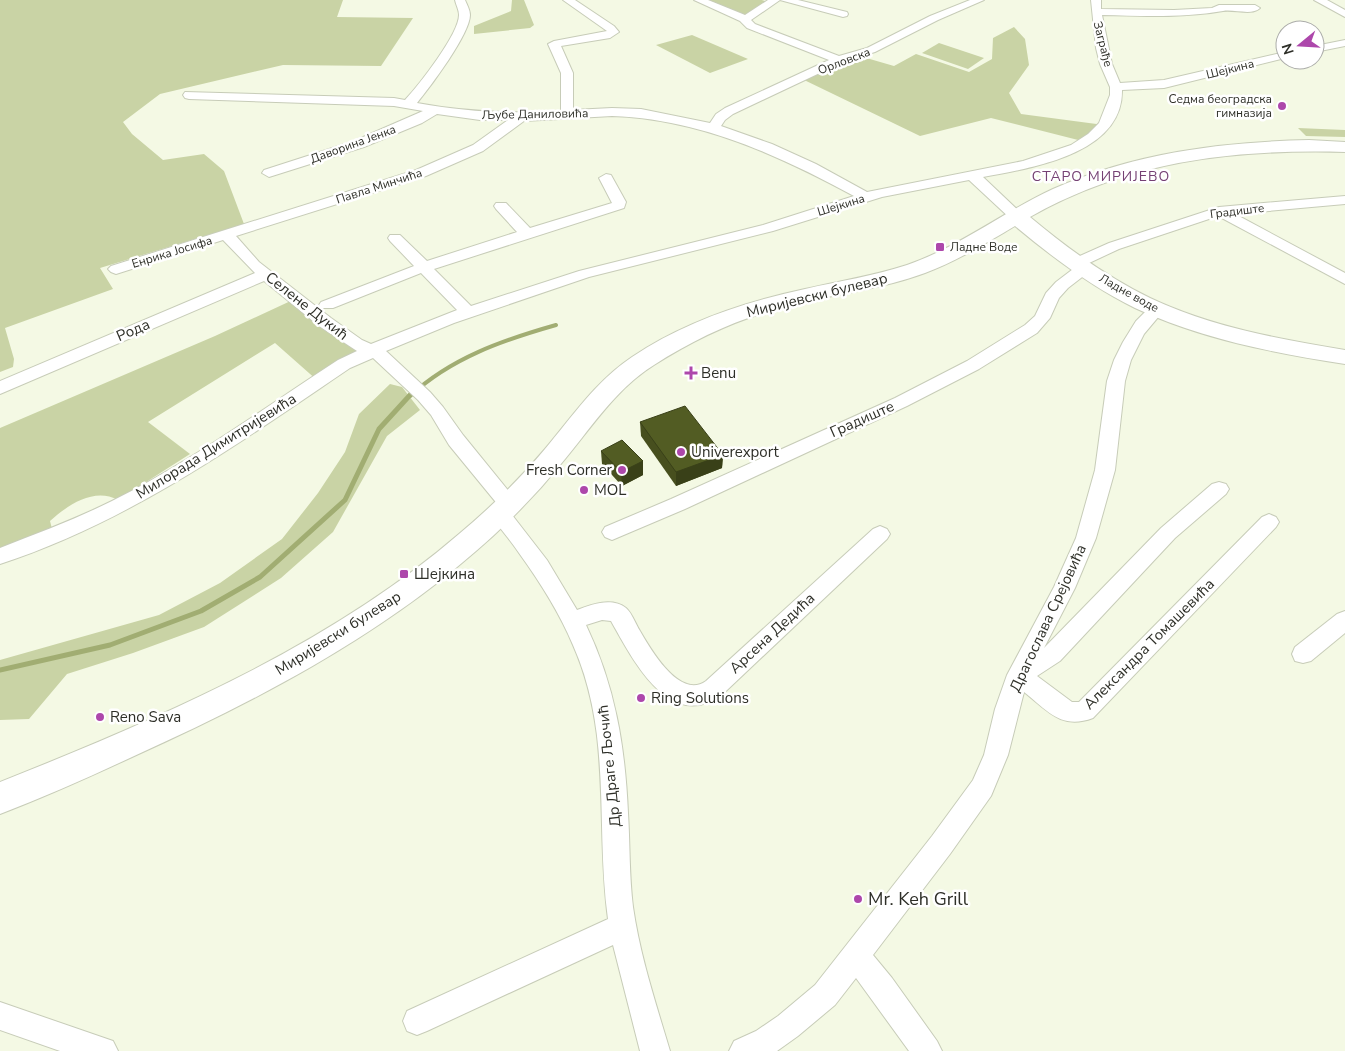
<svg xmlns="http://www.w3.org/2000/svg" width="1345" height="1051" font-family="'Nunito Sans',sans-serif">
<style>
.green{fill:#c9d3a5}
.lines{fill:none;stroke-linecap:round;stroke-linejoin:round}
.stream-far1{stroke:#a1ad72;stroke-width:4}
.stream{stroke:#a1ad72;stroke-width:5}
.street-casing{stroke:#c7ccb8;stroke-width:2}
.secondary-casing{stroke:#c7ccb8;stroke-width:2}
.street{fill:#fff;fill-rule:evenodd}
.secondary{fill:#fff;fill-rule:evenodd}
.wall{fill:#474f1e}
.shaded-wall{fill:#394018}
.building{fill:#525c23;stroke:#394018}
.poi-dot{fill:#ad47ab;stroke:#fff;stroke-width:2}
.labels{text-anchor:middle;stroke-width:5;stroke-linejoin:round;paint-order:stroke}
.far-street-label{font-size:12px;fill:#2e2f28;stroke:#fff}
.far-poi-label{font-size:12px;fill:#2e2f28;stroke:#fff;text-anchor:end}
.far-neighbourhood-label{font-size:14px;letter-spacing:1px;fill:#754173;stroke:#fff}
.street-label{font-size:15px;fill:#2e2f28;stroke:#fff}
.poi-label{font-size:15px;fill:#2e2f28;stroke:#fff;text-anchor:start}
.near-poi-label{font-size:18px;fill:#2e2f28;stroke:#fff;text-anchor:start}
</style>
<rect width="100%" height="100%" fill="#f4f9e4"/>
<g class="green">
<path d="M0 0H343L337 17 413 18 381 66 283 65 160 94 123 122 132 134 163 160 204 154 224 171 244 224 100 268 113 289 5 328 14 359 13 367 0 372Z"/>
<path d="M512 0H524L534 25 530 28 474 34V26L511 11Z"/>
<path d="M699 0H762L771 3 746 19Z"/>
<path d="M1014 27 1025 39 1029 65 1009 93 1021 114 1104 125 1086 142 991 118 920 136 800 78 856 55 894 66 916 54 969 72 992 59 993 38Z"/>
<path d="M692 35 748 59 710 73 656 45Z"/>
<path d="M939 43 984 58 968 69 922 53Z"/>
<path d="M1298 128 1345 130V137L1306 136Z"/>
<path d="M297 298 372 350 318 381 275 343 148 422 190 454 118 500C94 487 68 505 50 521L52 529 0 548V428L215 336Z"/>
<path d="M390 384 402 387 420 410 387 436 333 532 281 578 204 627 133 653 67 674 29 719 0 720V660L159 615 220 583 282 539 318 493 345 452 359 414Z"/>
</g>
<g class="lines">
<path class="stream-far1" d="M410 396C451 358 503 340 556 325"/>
<path class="stream" d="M0 670 110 645 201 611 260 577 345 500 379 429 411 394"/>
<g class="street-casing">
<g id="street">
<path d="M455 0H465C467 5 470 10 470 15 470 34 430 87 417 103 465 112 512 114 561 111V73L548 44 554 41 607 31 563 0H575L614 26 619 32 610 38 561 46 573 73V110L612 108 641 109 710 123 716 114 725 108 829 60 747 28 740 21 694 0H708L745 15 768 0H798L847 12 848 14 847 16 843 17 780 0 751 20 755 24 839 56 867 48 930 16 970 0H984L938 20 875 52 843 62 733 114 725 120 721 126 772 144 816 164 867 192 1023 161 1071 145 1088 134 1099 123 1110 95V87L1100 64 1096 48 1091 0H1101V9L1174 10 1212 8 1219 5H1255L1260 8C1252 16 1234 9 1223 11 1183 18 1142 16 1102 15L1112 64 1120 83 1164 80 1285 52V58L1164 88 1122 90C1123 155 1030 168 983 177L1022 214 1024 217 1022 220H1012L969 180 882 197 773 231 589 277 454 323 386 351 430 392 443 407 463 435 515 499 518 504 515 509 509 511 547 560 577 610C592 604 612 597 626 608 632 613 636 625 640 631 651 650 680 700 706 681L873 529 880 526 887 529 890 534 887 539 726 691C672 738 633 660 611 621L602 620 586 625C615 686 625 745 628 813 630 844 629 876 633 907 640 956 656 1004 670 1051H640L613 945 427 1031 417 1035 407 1031 403 1021 407 1011 608 919C595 826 613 735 573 645 559 612 540 582 519 553 510 539 498 527 490 513L493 508 499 506 449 445 431 415 418 400 373 358 350 368C239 443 129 522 0 564V548C38 533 76 519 112 501 191 462 264 408 338 360L357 351 319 326 264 281 0 394V381L255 273 223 240 116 274 111 272 108 269 111 266 416 170 473 145 508 120H480L437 114 422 123 364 147 269 177 262 173 264 170 354 141 423 111 394 106 189 99 185 98 183 95 185 92 394 98 405 100C419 85 459 34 459 15 459 10 456 5 455 0ZM612 116C700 119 778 155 854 196L763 225 579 271 471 306 434 269 624 208 626 202 611 175 606 174 599 178 612 203 530 228 506 203H496L494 206 496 209 517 232 427 261 400 235H390L388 238 390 241 414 266 321 302 319 305 321 308H333L421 273 457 310 371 344 362 340 331 318 259 262 236 236 426 176 483 151 524 121Z"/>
<path d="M1314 0H1327L1345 10V17Z"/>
<path d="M1345 40V46L1315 52V46Z"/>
<path d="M1345 196V204L1235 214 1345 273V284L1218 216 1119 249 1087 264 1093 268 1090 271 1068 288 1059 298 1050 318 1037 333 979 369 907 406 685 509 619 537 612 540 605 537 602 532 605 527 671 499 895 398 967 361 1025 325 1035 316 1046 293 1056 282 1077 266 1073 265 1070 262 1073 259 1109 243 1219 207Z"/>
<path d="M1157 304 1163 306 1165 309 1144 334 1131 360 1125 381 1115 470 1096 538 1075 588 1044 648 1161 528 1212 484 1219 482 1226 484 1229 489 1226 494 1175 538 1060 661 1037 676 1072 702H1079L1262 517 1269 514 1276 517 1279 522 1276 527 1093 718C1061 730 1048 711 1024 692L1008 755 991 796 950 854 873 955 892 978 937 1041 942 1051H909L856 978 835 1005 798 1036 777 1051H729L734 1041 756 1031 778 1016 815 985 932 836 973 780 984 755 995 709 1007 675 1054 587 1076 538 1095 470 1107 381 1114 360 1123 342 1136 321 1151 306Z"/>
<path d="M1345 611V633L1311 661 1303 663 1295 661 1292 654 1295 647 1337 614Z"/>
<path d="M0 1002 113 1041 118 1051H60L0 1030Z"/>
</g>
</g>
<g class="secondary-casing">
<path id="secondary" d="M1309 140 1345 142V152C1232 149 1129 161 1030 217 1067 248 1107 277 1150 298 1211 327 1279 339 1345 350V364C1274 353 1201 339 1135 308 1092 287 1052 257 1015 226 986 243 957 261 925 273 882 289 835 294 791 305 742 317 696 338 654 365 614 390 590 430 560 465 535 496 506 525 476 551 375 639 254 702 132 757 89 777 45 797 0 814V782C159 719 329 646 459 534 490 508 519 480 545 449 572 417 596 381 632 357 684 322 744 302 805 289 839 281 874 276 907 265 959 247 1003 212 1053 189 1134 153 1221 142 1309 140Z"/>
</g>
<use href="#street" class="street"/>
<use href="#secondary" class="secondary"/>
</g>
<g class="wall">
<path d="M640 422 723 455 722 468 676 486 641 436Z"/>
<path d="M601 451 643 461V475L622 486 602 464Z"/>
</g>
<g class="shaded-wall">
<path d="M723 455 722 468 676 486V472Z"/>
<path d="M643 461V475L622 486 621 472Z"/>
</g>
<g class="building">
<path d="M685 406 723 455 676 472 640 422Z"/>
<path d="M622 440 643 461 621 472 601 451Z"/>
</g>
<g class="poi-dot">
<circle cx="1282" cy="106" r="5"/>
<rect x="935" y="242" width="10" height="10" rx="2.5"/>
<path d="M688.5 365.5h5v5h5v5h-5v5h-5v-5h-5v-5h5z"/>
<circle cx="681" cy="452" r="5"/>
<circle cx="622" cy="470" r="5"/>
<circle cx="584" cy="490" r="5"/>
<rect x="399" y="569" width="10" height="10" rx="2.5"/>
<circle cx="641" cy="698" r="5"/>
<circle cx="100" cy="717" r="5"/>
<circle cx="858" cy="899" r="5"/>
</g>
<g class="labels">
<g class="far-street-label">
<text transform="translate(1103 44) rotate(76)" y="4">Заграђе</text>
<text transform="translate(844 61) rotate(-21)" y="4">Орловска</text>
<text transform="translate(1230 69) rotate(-14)" y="4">Шејкина</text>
<text transform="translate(535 114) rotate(-1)" y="4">Љубе Даниловића</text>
<text transform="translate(353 144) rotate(-20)" y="4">Даворина Јенка</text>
<text transform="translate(379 186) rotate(-18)" y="4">Павла Минчића</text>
<text transform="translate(841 205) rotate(-17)" y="4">Шејкина</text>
<text transform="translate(1237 211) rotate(-7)" y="4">Градиште</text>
<text transform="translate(172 252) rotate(-17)" y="4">Енрика Јосифа</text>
<text transform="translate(1129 293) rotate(29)" y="4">Ладне воде</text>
</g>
<g class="far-poi-label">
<text x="1272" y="103">Седма београдска<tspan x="1272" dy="14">гимназија</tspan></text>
<text x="950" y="251" text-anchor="start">Ладне Воде</text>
</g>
<g class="far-neighbourhood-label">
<text x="1101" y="181">СТАРО МИРИЈЕВО</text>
</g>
<g class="street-label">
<text transform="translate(817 295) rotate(-14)" y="5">Миријевски булевар</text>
<text transform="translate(307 306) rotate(38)" y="5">Селене Дукић</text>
<text transform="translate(133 330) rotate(-23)" y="5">Рода</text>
<text transform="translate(862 419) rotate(-24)" y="5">Градиште</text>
<text transform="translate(216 446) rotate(-32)" y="5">Милорада Димитријевића</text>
<text transform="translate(1048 618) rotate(-65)" y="5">Драгослава Срејовића</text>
<text transform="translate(338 633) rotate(-32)" y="5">Миријевски булевар</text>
<text transform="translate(772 633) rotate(-43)" y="5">Арсена Дедића</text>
<text transform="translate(1149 644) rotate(-45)" y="5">Александра Томашевића</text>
<text transform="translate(609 766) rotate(-96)" y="5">Др Драге Љочић</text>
</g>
<g class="poi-label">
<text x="701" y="378">Benu</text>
<text x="691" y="457">Univerexport</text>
<text x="612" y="475" text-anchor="end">Fresh Corner</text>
<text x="594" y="495">MOL</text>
<text x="414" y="579">Шејкина</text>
<text x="651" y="703">Ring Solutions</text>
<text x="110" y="722">Reno Sava</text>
</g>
<g class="near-poi-label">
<text x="868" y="905">Mr. Keh Grill</text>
</g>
</g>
<g transform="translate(1300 45) rotate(252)"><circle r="24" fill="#ffffff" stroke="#abaca9"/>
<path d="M0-4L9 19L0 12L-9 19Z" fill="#ad47ab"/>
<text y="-8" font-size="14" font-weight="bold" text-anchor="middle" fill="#2e2f28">N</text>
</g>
</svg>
